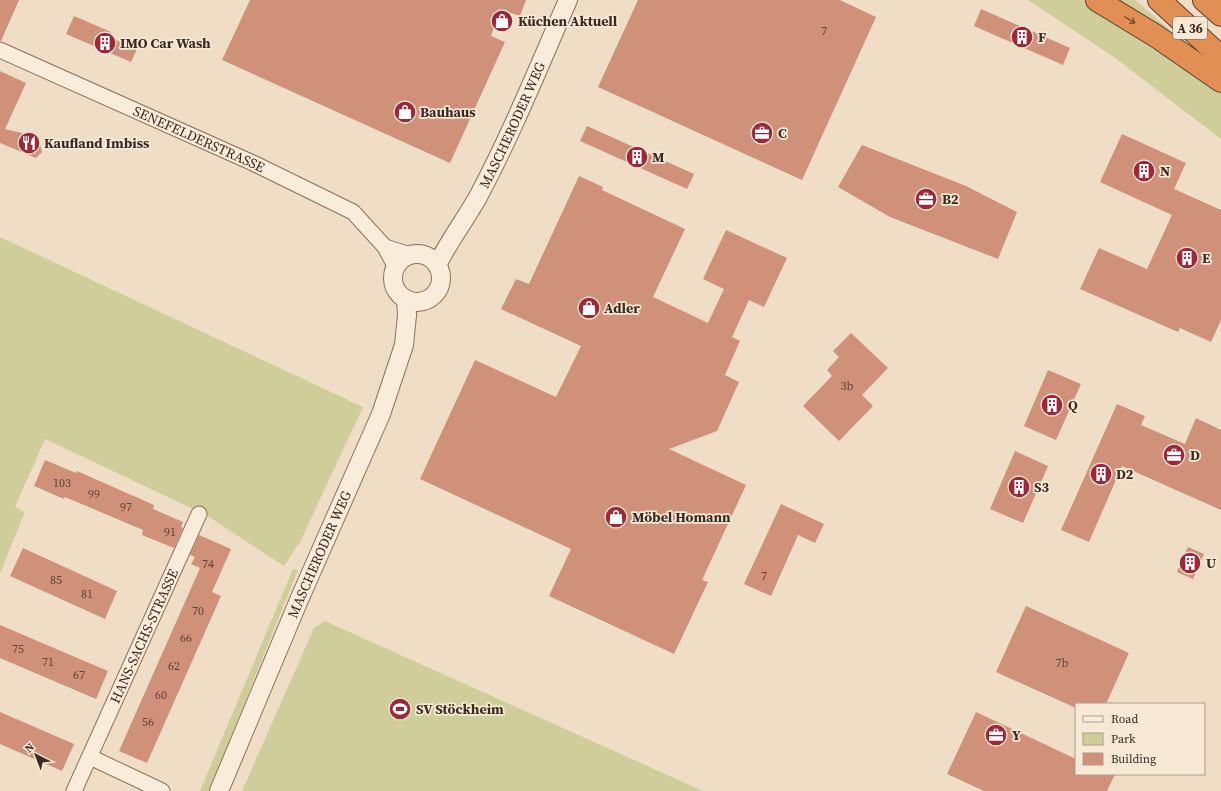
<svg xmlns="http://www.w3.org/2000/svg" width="1221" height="791" font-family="'Source Serif 4',serif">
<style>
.green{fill:#cfcd99}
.building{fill:#d0917b}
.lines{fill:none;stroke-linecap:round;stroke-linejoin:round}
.minor-casing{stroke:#8d6e5b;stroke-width:17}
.tertiary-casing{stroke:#8d6e5b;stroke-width:20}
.motorway-casing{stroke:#5a3d2f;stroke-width:24}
.minor{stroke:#faecda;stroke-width:15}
.tertiary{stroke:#faecda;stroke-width:18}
.motorway{stroke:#e28f55;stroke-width:22}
.oneway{stroke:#7e5235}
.labels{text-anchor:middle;stroke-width:3.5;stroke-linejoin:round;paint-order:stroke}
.number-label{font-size:12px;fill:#614336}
.shield{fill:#f7e9d6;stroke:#746356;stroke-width:1}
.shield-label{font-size:13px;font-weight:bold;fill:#3c291f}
.poi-label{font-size:14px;font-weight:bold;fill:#3c291f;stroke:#f7e9d6;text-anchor:start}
.street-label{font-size:14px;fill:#3c291f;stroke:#f7e9d6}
</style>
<rect width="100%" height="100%" fill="#f0ddc6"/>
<g class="green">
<path d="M1028 0H1135L1221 74V139L1114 57Z"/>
<path d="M0 237 363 407 301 540 284 566 206 515 45 439 15 507 25 512 0 573Z"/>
<path d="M293 569 298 570 209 791H200Z"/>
<path d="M325 621 703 791H242L314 628Z"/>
</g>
<g class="building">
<path d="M0 0H19L1 41H0Z"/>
<path d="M250 0H526L520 16 499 9 491 36 505 42 450 163 222 60Z"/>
<path d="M638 0H840L876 17 802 180 598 87Z"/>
<path d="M981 9 1070 48 1063 65 974 26Z"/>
<path d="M74 16 111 32 109 37 137 49 131 62 66 34Z"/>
<path d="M0 71 26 83 5 129 38 137 42 152 36 158 0 143Z"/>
<path d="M587 126 694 174 687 189 580 141Z"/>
<path d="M1122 134 1186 163 1174 189 1221 210V320L1211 342 1180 328 1178 332 1080 289 1099 248 1147 269 1172 215 1100 182Z"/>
<path d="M862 145 966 186 1017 212 998 259 890 217 838 187Z"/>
<path d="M579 176 603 187 602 190 685 229 653 297 708 323 724 289 703 279 726 230 787 258 764 307 749 300 732 337 740 341 725 375 739 382 717 431 669 449 746 485 702 580 708 582 674 654 549 596 571 549 420 479 475 360 556 397 581 346 501 309 516 279 529 284Z"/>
<path d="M851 333 888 368 862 395 873 406 839 441 803 406 832 376 827 370 839 357 833 351Z"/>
<path d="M1048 370 1081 384 1056 440 1024 426Z"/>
<path d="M1117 404 1145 416 1141 425 1185 444 1196 418 1221 430V510L1122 466 1089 542 1061 530Z"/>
<path d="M1015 451 1048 466 1023 523 990 509Z"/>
<path d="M45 460 76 473 77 471 154 505 153 509 183 522 181 527 183 528 174 548 142 535 143 530 65 497 64 499 34 486Z"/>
<path d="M781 504 824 524 815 543 798 535 771 596 744 584Z"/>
<path d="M199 535 231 549 212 592 221 596 147 763 119 751 200 568 191 564 195 557 190 555Z"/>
<path d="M1188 547 1204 554 1193 579 1177 572Z"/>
<path d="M23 548 117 591 105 619 10 576Z"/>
<path d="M1026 606 1129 653 1106 704H1076V708L996 672Z"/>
<path d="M0 625 108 671 96 699 0 658Z"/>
<path d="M0 712 74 744 62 771 0 744Z"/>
<path d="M976 712 1076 759V774H1115L1107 791H984L947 774Z"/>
</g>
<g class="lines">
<g class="minor-casing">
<g id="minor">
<path id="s1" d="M0 50 253 163 353 212 385 247 396 268"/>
<path d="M385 247 410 255"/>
<path d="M90 757 162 791"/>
<path id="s2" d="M74 791 199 514"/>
</g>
</g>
<g class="tertiary-casing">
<g id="tertiary">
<circle cx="417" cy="278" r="24"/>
<path id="s3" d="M437 265C449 241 465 220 478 197 512 133 539 66 568 0"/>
<path id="s4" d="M219 791 299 600 381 414 404 345 407 315 406 299"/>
</g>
</g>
<g class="motorway-casing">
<g id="motorway">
<path d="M1097 0 1156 36 1221 81"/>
<path d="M1159 0 1221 57"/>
<path d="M1204 0 1221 15"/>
</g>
</g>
<use href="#minor" class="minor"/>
<use href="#tertiary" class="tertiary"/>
<use href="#motorway" class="motorway"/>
</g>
<defs><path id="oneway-shaft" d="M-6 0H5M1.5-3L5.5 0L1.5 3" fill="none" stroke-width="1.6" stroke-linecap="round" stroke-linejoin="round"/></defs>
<use class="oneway" href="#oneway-shaft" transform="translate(1130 20) rotate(31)"/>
<defs>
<g id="shop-disc" transform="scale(1.15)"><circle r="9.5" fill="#9e283a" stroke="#f7e9d6"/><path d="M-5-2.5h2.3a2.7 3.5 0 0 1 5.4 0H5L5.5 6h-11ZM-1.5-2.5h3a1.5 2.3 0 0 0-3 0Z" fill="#fff"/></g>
<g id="building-disc" transform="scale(1.15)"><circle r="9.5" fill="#9e283a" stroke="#f7e9d6"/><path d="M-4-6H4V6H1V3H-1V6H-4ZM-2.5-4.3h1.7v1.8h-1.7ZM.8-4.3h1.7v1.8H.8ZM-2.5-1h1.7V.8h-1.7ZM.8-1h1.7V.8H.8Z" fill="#fff"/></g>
<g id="office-disc" transform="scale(1.15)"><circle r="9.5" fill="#9e283a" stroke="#f7e9d6"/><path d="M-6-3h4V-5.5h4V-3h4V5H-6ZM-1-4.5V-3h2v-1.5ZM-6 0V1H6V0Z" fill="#fff"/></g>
<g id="restaurant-disc" transform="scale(1.15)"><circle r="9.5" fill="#9e283a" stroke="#f7e9d6"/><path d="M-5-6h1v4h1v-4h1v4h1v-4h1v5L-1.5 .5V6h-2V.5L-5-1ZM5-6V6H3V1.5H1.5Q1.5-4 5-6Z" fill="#fff"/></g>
<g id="stadium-disc" transform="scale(1.15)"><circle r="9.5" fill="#9e283a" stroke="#f7e9d6"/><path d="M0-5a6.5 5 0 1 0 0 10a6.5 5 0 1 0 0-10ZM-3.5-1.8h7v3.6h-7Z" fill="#fff"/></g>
</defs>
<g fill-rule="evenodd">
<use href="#shop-disc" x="502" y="21"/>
<use href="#building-disc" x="1022" y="37"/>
<use href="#building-disc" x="105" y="43"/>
<use href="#shop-disc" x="405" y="112"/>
<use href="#office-disc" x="762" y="133"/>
<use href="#restaurant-disc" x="29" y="143"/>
<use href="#building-disc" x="637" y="157"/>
<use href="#building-disc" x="1144" y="171"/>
<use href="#office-disc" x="926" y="199"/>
<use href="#building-disc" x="1187" y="258"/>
<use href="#shop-disc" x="589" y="308"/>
<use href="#building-disc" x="1052" y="405"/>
<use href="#office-disc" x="1174" y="455"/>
<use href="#building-disc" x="1101" y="474"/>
<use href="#building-disc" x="1019" y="487"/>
<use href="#shop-disc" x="616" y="517"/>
<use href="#building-disc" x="1190" y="563"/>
<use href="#stadium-disc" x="400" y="709"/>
<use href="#office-disc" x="996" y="735"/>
</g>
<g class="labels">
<g class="number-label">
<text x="824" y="35">7</text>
<text x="847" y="390">3b</text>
<text x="62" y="487">103</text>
<text x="94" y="498">99</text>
<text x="126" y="511">97</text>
<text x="170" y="536">91</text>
<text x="208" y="568">74</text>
<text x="764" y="580">7</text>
<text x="56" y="584">85</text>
<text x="87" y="598">81</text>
<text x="198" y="615">70</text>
<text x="186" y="642">66</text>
<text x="18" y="653">75</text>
<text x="48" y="666">71</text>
<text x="1062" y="667">7b</text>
<text x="174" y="670">62</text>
<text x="79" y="679">67</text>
<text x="161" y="699">60</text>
<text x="148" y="726">56</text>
</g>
<rect class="shield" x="1173" y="17" width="34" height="22" rx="3"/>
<g class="shield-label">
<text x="1190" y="33">A 36</text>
</g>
<g class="poi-label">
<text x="518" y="26">Küchen Aktuell</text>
<text x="1038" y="42">F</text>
<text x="120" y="48">IMO Car Wash</text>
<text x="420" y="117">Bauhaus</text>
<text x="778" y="138">C</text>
<text x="44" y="148">Kaufland Imbiss</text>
<text x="652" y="162">M</text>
<text x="1160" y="176">N</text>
<text x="942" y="204">B2</text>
<text x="1202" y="263">E</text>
<text x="604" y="313">Adler</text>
<text x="1068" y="410">Q</text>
<text x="1190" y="460">D</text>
<text x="1116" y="479">D2</text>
<text x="1034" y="492">S3</text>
<text x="632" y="522">Möbel Homann</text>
<text x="1206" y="568">U</text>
<text x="416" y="714">SV Stöckheim</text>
<text x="1012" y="740">Y</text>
</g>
<g class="street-label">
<text dy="5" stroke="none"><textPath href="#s3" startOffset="159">MASCHERODER WEG</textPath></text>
<text dy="5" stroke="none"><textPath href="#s1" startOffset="218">SENEFELDERSTRASSE</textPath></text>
<text dy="5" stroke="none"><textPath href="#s4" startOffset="257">MASCHERODER WEG</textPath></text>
<text dy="5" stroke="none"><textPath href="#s2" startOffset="170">HANS-SACHS-STRASSE</textPath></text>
</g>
</g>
<rect x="1075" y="703" width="130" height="72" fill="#f7e9d6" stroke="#ac9c8d"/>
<rect x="1083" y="716" width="20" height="6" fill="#faecda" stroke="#ac9c8d"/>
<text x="1111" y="723" font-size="12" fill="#3c291f">Road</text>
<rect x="1083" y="733" width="20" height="12" fill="#cfcd99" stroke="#ac9c8d"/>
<text x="1111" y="743" font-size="12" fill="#3c291f">Park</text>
<rect x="1083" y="753" width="20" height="12" fill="#d0917b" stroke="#ac9c8d"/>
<text x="1111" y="763" font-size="12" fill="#3c291f">Building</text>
<g transform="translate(36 755) rotate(318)" stroke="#f7e9d6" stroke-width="3" paint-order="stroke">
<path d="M0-3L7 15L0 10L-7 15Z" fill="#3c291f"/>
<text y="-6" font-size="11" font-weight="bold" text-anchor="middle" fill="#3c291f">N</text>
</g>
</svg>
